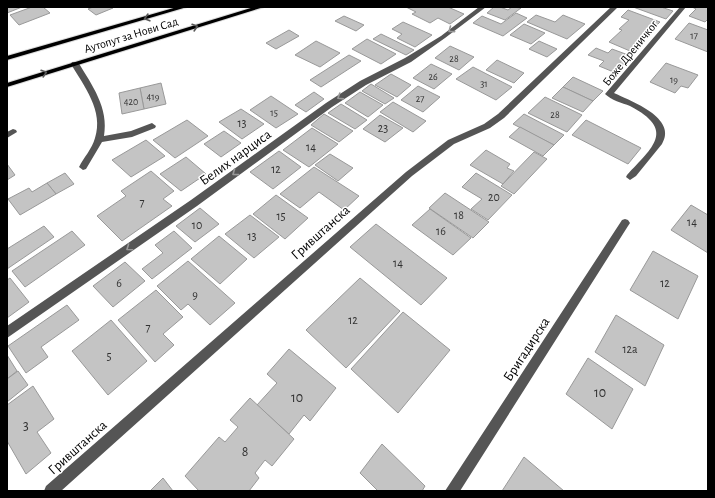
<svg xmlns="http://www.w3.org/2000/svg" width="715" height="498" font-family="'Alegreya Sans',sans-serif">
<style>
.building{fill:#c4c4c4;stroke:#999}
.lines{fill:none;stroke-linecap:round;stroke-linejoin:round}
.major-casing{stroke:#dbdbdb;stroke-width:2}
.minor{fill:#555;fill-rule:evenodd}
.major{fill:#000;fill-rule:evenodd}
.oneway{stroke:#595959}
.oneway2{stroke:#999}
.labels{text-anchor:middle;stroke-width:3;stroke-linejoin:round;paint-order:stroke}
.far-number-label{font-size:10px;fill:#313131}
.far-street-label{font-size:12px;fill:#000;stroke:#fff}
.number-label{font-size:12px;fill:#313131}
.street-label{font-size:14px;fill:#000;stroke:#fff}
.near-number-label{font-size:14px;fill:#313131}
</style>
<rect width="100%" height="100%" fill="#fff"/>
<g class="building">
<path d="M7 7H22L7 13Z"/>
<path d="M32 7H43L50 13 19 25 10 15Z"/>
<path d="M93 7H111L113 8 96 15 88 9Z"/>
<path d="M406 7H448L464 14 450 24 438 18 430 23 412 14 416 12Z"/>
<path d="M494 7H500L508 10 512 7 521 8 505 20 487 13Z"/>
<path d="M633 7H661L673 11 666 19Z"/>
<path d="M692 7H708V19L705 22 689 16 696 9Z"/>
<path d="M628 10 660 22 630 51 609 42 622 30 619 29 629 20 621 17Z"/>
<path d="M516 13 527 18 503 36 473 23 482 16 501 24Z"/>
<path d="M536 15 555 22 563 15 585 24 567 39 527 22Z"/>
<path d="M344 16 364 25 356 31 335 21Z"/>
<path d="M403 22 432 35 415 47 397 38 402 34 392 29Z"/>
<path d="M689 23 708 30V52L675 39Z"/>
<path d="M524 24 545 33 531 44 510 35Z"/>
<path d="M289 30 299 36 276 49 266 43Z"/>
<path d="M381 34 414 50 406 55 373 39Z"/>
<path d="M367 39 396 54 381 64 352 49Z"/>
<path d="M316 41 340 53 320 67 295 55Z"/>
<path d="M539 41 557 49 547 57 529 49Z"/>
<path d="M450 46 474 57 459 70 435 58Z"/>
<path d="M596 48 608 53 612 49 631 56 616 73 599 66 604 61 588 55Z"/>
<path d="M349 55 361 61 321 87 310 80Z"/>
<path d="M497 60 524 73 514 83 486 70Z"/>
<path d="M666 63 698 75 688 88 681 86 675 93 650 82Z"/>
<path d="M431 64 452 74 434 89 413 78Z"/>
<path d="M473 67 512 87 496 100 456 79Z"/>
<path d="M391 74 411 85 397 97 375 85Z"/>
<path d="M573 77 603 91 593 101 563 87Z"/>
<path d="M161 83 166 104 144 109 140 88Z"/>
<path d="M371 84 394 98 385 104 362 91Z"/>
<path d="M418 86 440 97 423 112 401 100Z"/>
<path d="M563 87 593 101 583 112 552 98Z"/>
<path d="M140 88 144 109 122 114 119 93Z"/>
<path d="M314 92 324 99 306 112 295 105Z"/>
<path d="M360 92 383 105 368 117 345 103Z"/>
<path d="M271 96 298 114 276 128 250 110Z"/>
<path d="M545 97 582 115 567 132 528 113Z"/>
<path d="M393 102 426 121 413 132 380 112Z"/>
<path d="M341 104 367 120 355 129 328 113Z"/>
<path d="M241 109 264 124 242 139 219 122Z"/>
<path d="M324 114 353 131 339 142 311 125Z"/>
<path d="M524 114 564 135 554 145 513 124Z"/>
<path d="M380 115 403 128 385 142 363 129Z"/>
<path d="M187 120 208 136 175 158 153 140Z"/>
<path d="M586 120 641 148 628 164 572 135Z"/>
<path d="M520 127 554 145 543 156 509 137Z"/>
<path d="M312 128 338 144 309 167 283 150Z"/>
<path d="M224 131 241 143 221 157 204 144Z"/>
<path d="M146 140 165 156 131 177 112 160Z"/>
<path d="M486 150 510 164 507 168 514 171 503 184 470 165Z"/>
<path d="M279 151 301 167 273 189 250 172Z"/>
<path d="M534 152 547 159 514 194 501 186Z"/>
<path d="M330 154 353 168 338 181 315 165Z"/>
<path d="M186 157 206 174 181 191 160 174Z"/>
<path d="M7 164 15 175 7 180Z"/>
<path d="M314 167 359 196 344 210 319 192 300 208 280 194Z"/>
<path d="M151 171 174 191 163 199 172 206 122 241 97 216 126 196 121 191Z"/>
<path d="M65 173 74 184 56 194 47 183Z"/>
<path d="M476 173 512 195 488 220 471 209 482 199 462 187Z"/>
<path d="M47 183 56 194 20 215 8 199 29 188 32 192Z"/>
<path d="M445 193 489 222 473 238 429 208Z"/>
<path d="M276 195 308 218 285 239 253 214Z"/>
<path d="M691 205 708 215V253L671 230Z"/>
<path d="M200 208 219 224 195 242 176 226Z"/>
<path d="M430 209 471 238 453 255 412 225Z"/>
<path d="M250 215 279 237 254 258 225 234Z"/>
<path d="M376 224 447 278 421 305 350 247Z"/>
<path d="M44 226 54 237 7 269V249Z"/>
<path d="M72 231 85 245 25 287 12 271Z"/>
<path d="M174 231 192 248 152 279 142 269 163 253 155 245Z"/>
<path d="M219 236 247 259 220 284 191 259Z"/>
<path d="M653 251 698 276 678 319 630 290Z"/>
<path d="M188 261 235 303 210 325 188 304 181 310 157 286Z"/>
<path d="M125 262 145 281 113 307 93 286Z"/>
<path d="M10 278 29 302 7 318V280Z"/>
<path d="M360 278 400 311 346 368 306 330Z"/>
<path d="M156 290 183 317 163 334 174 345 155 362 118 320Z"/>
<path d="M67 305 79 320 41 347 48 357 26 373 8 346Z"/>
<path d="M403 312 450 350 398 413 351 369Z"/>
<path d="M616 315 664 345 645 386 595 352Z"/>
<path d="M111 320 147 361 108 395 72 351Z"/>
<path d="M289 349 336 388 310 421 304 415 289 434 257 405 277 383 267 374Z"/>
<path d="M7 355 17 371 7 379Z"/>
<path d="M588 358 633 389 612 429 566 394Z"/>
<path d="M18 371 28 385 7 402V379Z"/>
<path d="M33 386 54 419 37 432 51 453 26 474 7 441V405Z"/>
<path d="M250 398 294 439 272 466 265 460 255 473 259 478 249 491H199L185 476 219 437 225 442 238 427 230 420Z"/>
<path d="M382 444 425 486 422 491H378L360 473Z"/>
<path d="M524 457 564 491H502Z"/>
<path d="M163 478 173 491H150Z"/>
</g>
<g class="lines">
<g class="major-casing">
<g id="major">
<path d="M177 7H187L7 60V56Z"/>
<path d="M254 7H264L7 87V83Z"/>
</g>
</g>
<g class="minor">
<path d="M479 7H486L445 38 411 62 366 85 332 107 197 206 7 338V326L191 200 326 103 360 81 405 58 441 36Z"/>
<path d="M611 7H618L504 118 490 128 454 144 412 176 61 491H44L46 486 406 172 448 140 484 124 498 114Z"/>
<path d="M680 7H686L614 93C631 101 678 118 662 144L636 176 630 180 626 177 627 175C653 147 676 130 630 106 622 103 611 100 605 94Z"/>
<path d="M72 62H78C92 85 109 108 104 136L131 131 152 123 156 126 155 128 132 137 102 142 86 169 83 170 79 167C84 157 92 149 95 138 104 111 84 86 71 64Z"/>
<path d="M13 129 16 130 17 132 7 138V132Z"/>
<path d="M625 219 628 220 630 223 628 226 460 491H445L622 220Z"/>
</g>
<use href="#major" class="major"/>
</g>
<defs><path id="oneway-chevron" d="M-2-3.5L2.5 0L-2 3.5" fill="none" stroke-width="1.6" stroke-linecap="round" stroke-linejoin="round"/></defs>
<g class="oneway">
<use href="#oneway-chevron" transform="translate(147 18) rotate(164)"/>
<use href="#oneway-chevron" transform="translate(195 27) rotate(-17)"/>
<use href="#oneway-chevron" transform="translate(44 73) rotate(-17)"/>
</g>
<g class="oneway2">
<use href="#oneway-chevron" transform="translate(451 30) rotate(143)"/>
<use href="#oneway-chevron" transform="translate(340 97) rotate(148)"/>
<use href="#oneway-chevron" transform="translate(235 173) rotate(144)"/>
<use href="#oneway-chevron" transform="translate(129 248) rotate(145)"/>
</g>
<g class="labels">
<g class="far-number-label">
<text x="694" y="39">17</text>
<text x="454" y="62">28</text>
<text x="433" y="80">26</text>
<text x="674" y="83">19</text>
<text x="484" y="87">31</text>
<text x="153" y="100">419</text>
<text x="420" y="102">27</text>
<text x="131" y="105">420</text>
<text x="274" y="116">15</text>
<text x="555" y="118">28</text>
</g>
<g class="far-street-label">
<text transform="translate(131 35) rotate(-17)" y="4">Аутопут за Нови Сад</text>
<text transform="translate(630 53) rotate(-51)" y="4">Боже Дреничког</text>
</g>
<g class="number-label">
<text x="242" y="127">13</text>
<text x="383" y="132">23</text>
<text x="311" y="151">14</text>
<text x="276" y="173">12</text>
<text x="494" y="201">20</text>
<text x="142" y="206">7</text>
<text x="459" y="219">18</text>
<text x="281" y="220">15</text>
<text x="692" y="226">14</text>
<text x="197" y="229">10</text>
<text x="441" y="235">16</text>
<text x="252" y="240">13</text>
<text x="398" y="267">14</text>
<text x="119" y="287">6</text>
<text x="665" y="287">12</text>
<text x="195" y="299">9</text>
<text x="353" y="324">12</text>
<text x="148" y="331">7</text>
<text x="630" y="353">12a</text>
<text x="109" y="360">5</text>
</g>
<g class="street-label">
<text transform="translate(235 157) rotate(-36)" y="5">Белих нарциса</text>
<text transform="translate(320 232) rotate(-42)" y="5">Гривштанска</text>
<text transform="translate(526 349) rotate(-57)" y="5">Бригадирска</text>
<text transform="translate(77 447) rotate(-42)" y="5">Гривштанска</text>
</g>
<g class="near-number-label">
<text x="600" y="397">10</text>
<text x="297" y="402">10</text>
<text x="26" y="430">3</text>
<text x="245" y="456">8</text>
</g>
</g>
<rect width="715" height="498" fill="none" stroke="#000000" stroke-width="16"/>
</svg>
